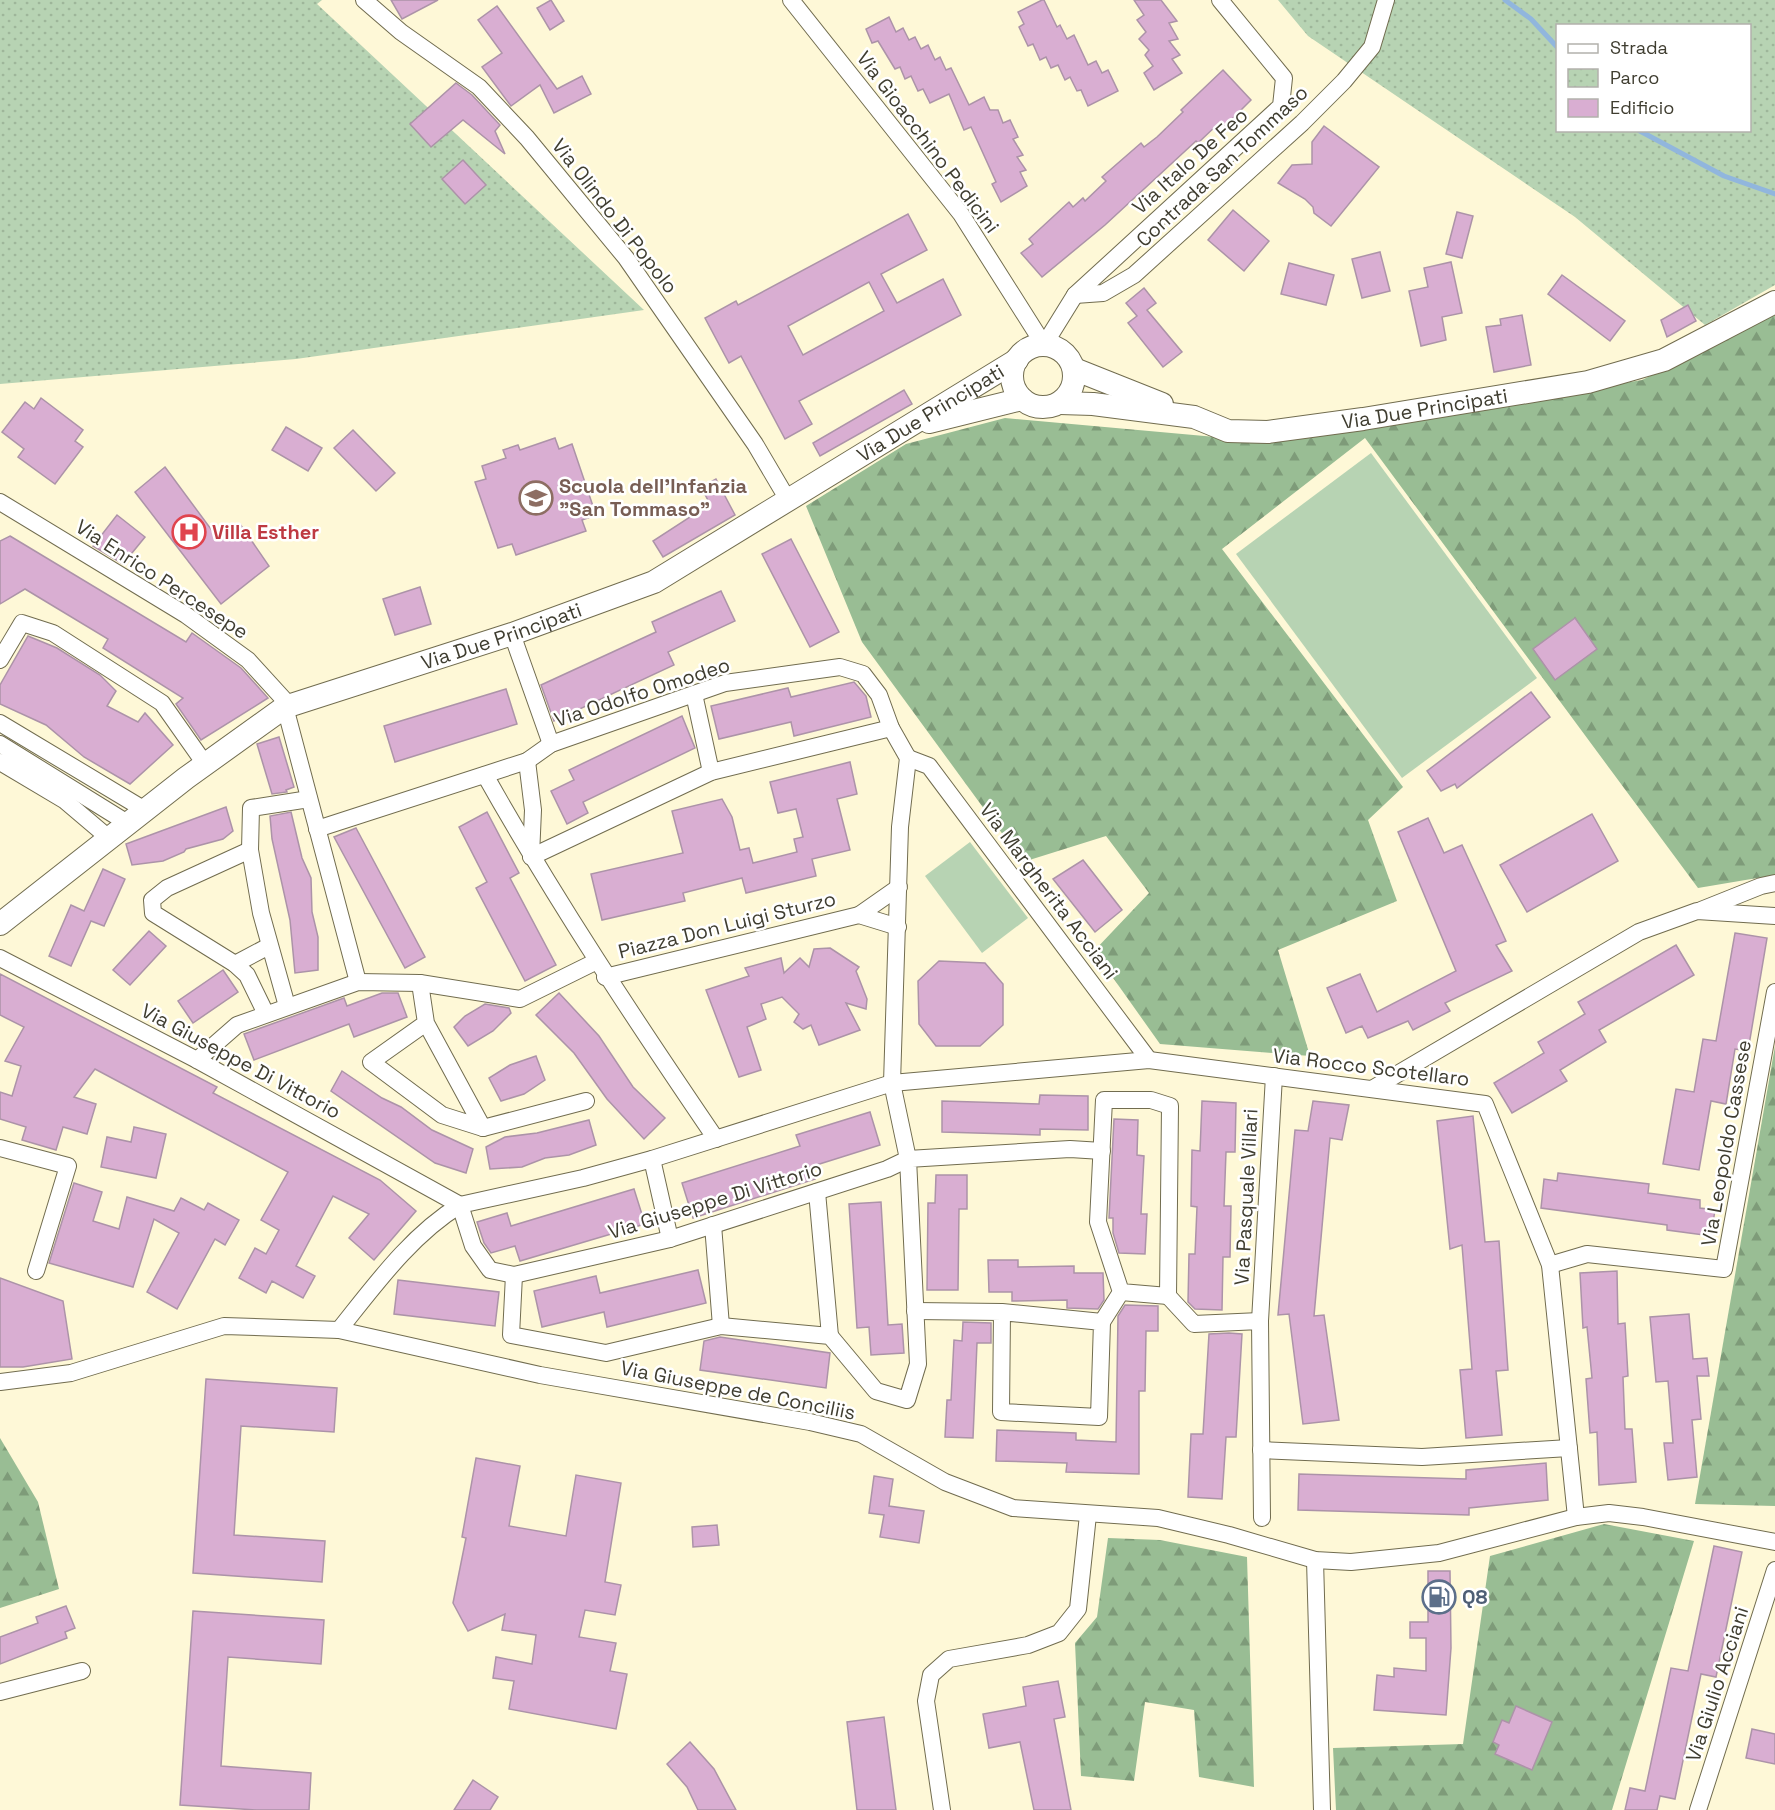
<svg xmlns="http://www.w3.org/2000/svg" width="1775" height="1810" font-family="'Space Grotesk',sans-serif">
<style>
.forest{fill:url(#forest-firs)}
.park{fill:url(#park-dots);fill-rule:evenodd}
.garden{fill:#b7d3b3}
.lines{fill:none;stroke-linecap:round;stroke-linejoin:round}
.stream{stroke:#91b6dd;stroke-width:5}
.building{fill:#d9aed2;stroke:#ac93a8;stroke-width:1.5;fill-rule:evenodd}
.street-casing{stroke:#716c4f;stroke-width:18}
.secondary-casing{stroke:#716c4f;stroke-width:24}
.street{stroke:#fff;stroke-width:16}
.secondary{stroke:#fff;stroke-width:22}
.labels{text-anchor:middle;stroke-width:5;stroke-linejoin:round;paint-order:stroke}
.street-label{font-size:20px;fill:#3f3d30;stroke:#fff}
.education-label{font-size:20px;font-weight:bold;fill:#785e54;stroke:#fff;text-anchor:start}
.health-label{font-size:20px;font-weight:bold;fill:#be3a42;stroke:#fff;text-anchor:start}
.service-label{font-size:20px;font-weight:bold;fill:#4e5e75;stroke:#fff;text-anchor:start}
</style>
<defs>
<pattern id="forest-firs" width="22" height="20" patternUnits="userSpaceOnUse" patternTransform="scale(1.5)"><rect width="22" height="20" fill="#99bd94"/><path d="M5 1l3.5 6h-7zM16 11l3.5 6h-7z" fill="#7e9b79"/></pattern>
<pattern id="park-dots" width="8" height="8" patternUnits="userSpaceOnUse" patternTransform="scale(1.5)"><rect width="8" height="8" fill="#b7d3b3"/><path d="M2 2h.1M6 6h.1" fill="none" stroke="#9eb69a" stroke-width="1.8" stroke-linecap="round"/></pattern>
</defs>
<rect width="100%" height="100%" fill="#fef8d7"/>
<g class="forest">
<path d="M1775 314V875L1698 888 1365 438 1222 549 1403 787 1368 820 1397 901 1278 950 1310 1056 1160 1044 1094 951 1149 893 1106 836 1023 862 862 642 806 506 906 444 1005 418 1271 442 1642 380Z"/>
<path d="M1775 1046V1506L1695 1504Z"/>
<path d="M0 1438 38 1502 59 1589 0 1608Z"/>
<path d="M1604 1524 1694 1541 1612 1810H1336L1333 1748 1463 1744 1490 1556Z"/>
<path d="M1108 1538 1160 1540 1247 1557 1254 1787 1199 1777 1194 1710 1145 1702 1134 1781 1081 1776 1075 1643 1097 1617Z"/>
</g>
<g class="park">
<path d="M0 0H322L317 4 644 310 296 359 0 384Z"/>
<path d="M1278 0H1775V285L1705 325 1575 217 1308 36ZM1558 26H1750V130H1558Z"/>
</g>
<g class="garden">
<path d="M1371 453 1537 678 1402 778 1236 554Z"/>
<path d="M970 842 1028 918 982 953 925 876Z"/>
</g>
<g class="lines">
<g class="stream">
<path d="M1505 0 1531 19 1558 48"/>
<path d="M1638 130 1724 176 1775 194"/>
</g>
</g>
<g class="building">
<path d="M391 0H438L402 19Z"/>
<path d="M551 0 564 21 550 30 537 8Z"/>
<path d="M1042 0H1044L1057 27 1060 25 1067 39 1074 35 1088 65 1096 61 1102 73 1108 70 1118 91 1088 106 1081 90 1077 91 1070 77 1065 80 1058 65 1051 68 1046 57 1040 60 1033 44 1028 46 1019 27 1024 24 1018 12Z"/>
<path d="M1134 0H1161L1177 21 1169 23 1178 39 1169 41 1180 55 1172 59 1182 73 1154 90 1144 73 1153 66 1145 55 1149 50 1139 39 1146 32 1137 20 1144 15Z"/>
<path d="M497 6 557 89 582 76 591 94 554 113 540 85 511 106 482 67 502 53 478 20Z"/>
<path d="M889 17 896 32 903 28 909 40 915 37 921 49 928 45 935 60 940 57 946 70 951 68 969 105 984 97 990 110H998L1003 123 1010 120 1018 137 1013 139 1023 155 1017 157 1026 170 1020 172 1027 186 1001 202 992 184 996 182 977 140 971 127 964 130 949 94 930 103 923 89 918 91 911 76 905 79 900 67 895 69 878 41 872 43 866 29Z"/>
<path d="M1223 70 1251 100 1223 128 1219 123 1198 143 1196 141 1105 225 1042 277 1021 253 1033 244 1029 239 1069 202 1073 207 1083 198 1085 201 1106 181 1102 177 1141 143 1144 147 1157 137 1183 112 1181 110Z"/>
<path d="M456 83 472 95 500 125 495 131 505 154 463 120 431 147 410 124Z"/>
<path d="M1324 126 1379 167 1331 226 1314 213 1313 207 1305 199 1278 183 1292 165 1312 164V142Z"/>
<path d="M463 160 486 185 465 204 442 179Z"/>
<path d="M1233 210 1269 241 1244 271 1208 240Z"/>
<path d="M1457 212 1473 216 1462 258 1446 254Z"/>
<path d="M908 214 927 250 881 274 897 303 943 279 961 315 799 401 812 424 785 439 741 356 729 363 705 318 736 301 738 305ZM869 282 884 311 803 355 788 326Z"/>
<path d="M1380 252 1390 291 1362 298 1352 259Z"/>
<path d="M1451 262 1462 313 1442 317 1446 340 1421 346 1409 291 1428 287 1424 268Z"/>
<path d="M1289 263 1334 275 1326 305 1281 294Z"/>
<path d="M1562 275 1625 321 1610 341 1548 294Z"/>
<path d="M1144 288 1156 303 1147 310 1182 352 1163 367 1128 323 1137 316 1126 303Z"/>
<path d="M1688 305 1696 321 1667 337 1661 320Z"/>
<path d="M1522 315 1531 365 1494 372 1486 327 1501 325 1500 319Z"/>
<path d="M904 390 912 404 820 456 813 443Z"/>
<path d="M41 398 83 430 75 441 83 447 55 484 18 457 24 449 2 432 25 402 34 409Z"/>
<path d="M286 427 322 448 308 471 272 450Z"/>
<path d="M353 430 395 473 376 491 334 448Z"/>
<path d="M555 438 559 449 572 444 596 515 582 520 586 531 516 555 512 544 498 548 475 482 486 479 482 466 506 458 503 450 518 445 520 450Z"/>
<path d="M165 467 219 540 240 524 269 566 221 604 135 492Z"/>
<path d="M716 479 735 515 663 557 653 541 710 504 701 487Z"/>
<path d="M117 515 145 537 123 564 93 546Z"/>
<path d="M10 536 186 642 192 633 241 668 268 698 201 740 176 704 183 698 103 648 108 639 25 589 0 604V541Z"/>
<path d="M791 539 839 632 810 647 762 554Z"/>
<path d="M420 587 431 624 395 635 383 599Z"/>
<path d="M721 591 735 621 668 652 674 665 554 721 541 685 656 632 652 622Z"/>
<path d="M1575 618 1597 649 1555 680 1533 649Z"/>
<path d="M28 636 57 648 100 675 116 691 107 706 138 722 145 713 173 745 130 784 84 757 46 725 0 704V685Z"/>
<path d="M854 682 866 696 871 717 794 736 791 722 719 739 711 706 788 688 791 697Z"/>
<path d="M506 689 517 724 395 762 384 726Z"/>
<path d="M1531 692 1550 717 1457 788 1455 784 1441 791 1427 771Z"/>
<path d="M682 716 695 748 583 802 588 813 567 824 551 791 574 780 569 770Z"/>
<path d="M279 737 294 787 286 790 287 792 272 794 257 744Z"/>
<path d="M850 762 857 794 837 799 850 850 812 859 816 876 746 893 742 878 683 893 685 901 602 920 591 874 683 853 672 811 722 799 732 817 740 850 749 848 753 863 797 852 794 839 803 837 796 809 778 813 770 782Z"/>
<path d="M226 807 233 831 223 839 186 849 184 852 163 861 132 865 126 844Z"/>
<path d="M291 812 302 858 311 878 312 912 318 937V970L295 973 290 920 272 839 270 816Z"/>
<path d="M487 812 519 873 510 878 556 965 525 981 476 888 487 882 459 827Z"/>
<path d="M1592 814 1618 861 1527 912 1500 865Z"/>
<path d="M1428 818 1444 853 1462 845 1506 941 1496 945 1512 971 1445 1003 1450 1011 1413 1030 1408 1021 1368 1038 1362 1026 1346 1033 1327 988 1360 974 1377 1012 1456 971 1398 832Z"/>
<path d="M356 828 425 957 405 968 334 837Z"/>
<path d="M1083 860 1122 910 1095 932 1053 879Z"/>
<path d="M103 869 125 879 104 926 91 921 71 966 49 956 71 905 84 911Z"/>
<path d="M149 931 166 946 130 985 113 970Z"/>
<path d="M1735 933 1767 938 1748 1051 1735 1049 1726 1104 1711 1101 1699 1170 1663 1164 1676 1089 1694 1092 1703 1039 1716 1041Z"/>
<path d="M1676 945 1694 975 1599 1030 1606 1042 1560 1070 1567 1081 1512 1113 1494 1083 1544 1053 1538 1042 1585 1014 1578 1002Z"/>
<path d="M830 948 859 967 856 971 867 999 866 1009 846 1003 860 1030 819 1045 811 1025 803 1029 794 1022 799 1014 782 997 761 1004 766 1019 747 1027 761 1070 739 1077 706 990 749 976 745 968 781 958 784 973 800 958 809 967 814 949Z"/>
<path d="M939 961 985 963 1003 984V1025L980 1046H936L919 1024 918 981Z"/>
<path d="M223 970 238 992 193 1023 178 1001Z"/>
<path d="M0 974 217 1087 213 1093 380 1180 416 1211 374 1260 349 1238 369 1214 333 1196 296 1266 315 1276 303 1298 272 1281 266 1293 239 1278 255 1248 266 1254 279 1230 261 1220 288 1172 95 1069 74 1097 96 1104 87 1134 63 1127 56 1150 22 1140 26 1127 0 1119V1092L12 1096 21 1066 5 1061 24 1027 0 1015Z"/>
<path d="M382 993H398L407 1017 354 1037 349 1024 254 1060 244 1034 344 998 347 1006Z"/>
<path d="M559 993 599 1036 633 1087 665 1118 644 1139 607 1099 574 1053 536 1015Z"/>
<path d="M485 1004 509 1008 511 1013 493 1031 468 1046 454 1027 465 1016Z"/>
<path d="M536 1056 545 1080 524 1094 501 1101 489 1078 510 1065Z"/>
<path d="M342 1071 382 1098 401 1107 432 1130 473 1149 466 1173 435 1163 331 1091Z"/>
<path d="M1040 1095 1088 1096V1130L1040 1129V1135L942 1132V1101L1039 1104Z"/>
<path d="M1202 1101 1236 1103 1235 1152H1226L1224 1206H1231L1230 1257H1223L1222 1310 1195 1309 1188 1302 1189 1254H1195L1197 1207 1191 1206 1192 1150 1200 1151Z"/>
<path d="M1313 1101 1349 1105 1342 1140 1330 1138 1314 1316 1324 1315 1339 1420 1303 1424 1289 1314 1278 1315 1295 1130 1308 1131Z"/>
<path d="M870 1112 880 1145 810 1167 815 1179 693 1218 682 1183 800 1146 796 1135Z"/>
<path d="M1473 1116 1485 1242 1499 1241 1508 1370 1496 1371 1502 1435 1466 1438 1460 1370 1472 1369 1462 1245 1450 1249 1437 1121Z"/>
<path d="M1114 1119 1138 1120 1137 1155 1144 1156 1141 1214H1147L1145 1254 1119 1253 1113 1233V1218H1109Z"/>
<path d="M589 1120 596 1145 569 1155 545 1158 522 1167 490 1169 486 1147 505 1137 537 1133Z"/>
<path d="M134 1127 166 1134 156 1178 101 1167 107 1137 131 1142Z"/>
<path d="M1558 1173 1649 1184 1648 1193 1700 1200V1208L1715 1210 1711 1236 1667 1230V1225L1541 1208 1544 1179 1557 1181Z"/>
<path d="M936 1175H967V1209H959L958 1290H927L928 1203H935Z"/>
<path d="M74 1183 102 1192 93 1221 119 1229 127 1197 174 1211 181 1198 204 1210 208 1203 239 1220 225 1245 215 1239 177 1309 147 1292 179 1233 154 1219 133 1287 49 1263Z"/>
<path d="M634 1189 645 1224 520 1261 515 1246 491 1253 484 1243 477 1222 507 1213 511 1226Z"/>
<path d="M881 1202 888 1325 902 1324 904 1353 871 1355 869 1327 857 1328 849 1204Z"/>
<path d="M988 1260H1018V1267L1074 1266V1273H1103L1104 1300 1098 1309 1067 1308V1300L1012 1301V1292H989Z"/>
<path d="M698 1270 706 1303 607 1327 604 1312 542 1327 534 1291 596 1276 600 1293Z"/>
<path d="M1617 1271 1618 1324 1625 1323 1628 1376 1623 1377 1625 1429H1632L1636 1482 1599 1485 1597 1432 1590 1433 1586 1379 1592 1378 1587 1327 1583 1328 1580 1273Z"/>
<path d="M0 1278 63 1301 72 1359 23 1367H0Z"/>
<path d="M398 1280 499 1292 495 1326 394 1314Z"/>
<path d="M1125 1305 1158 1306V1331H1146L1145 1391H1139V1474L1066 1472 1067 1463 996 1461 997 1430 1076 1433V1440L1116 1442 1118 1316Z"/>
<path d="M1689 1314 1693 1359 1707 1358 1709 1376H1697L1701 1419 1692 1420 1697 1477 1668 1480 1664 1443H1673L1668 1381 1656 1382 1650 1317Z"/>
<path d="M963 1322 991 1323V1343H977L973 1438 945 1437 947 1400H951L954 1340 962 1341Z"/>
<path d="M1229 1333 1242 1334 1236 1437H1226L1222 1499 1188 1497 1191 1434H1203L1209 1334Z"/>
<path d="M720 1337 830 1353 826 1388 700 1370 704 1341Z"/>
<path d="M206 1379 337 1388 334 1432 241 1426 234 1535 325 1541 322 1582 193 1573Z"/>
<path d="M476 1458 520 1466 509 1526 566 1536 576 1475 621 1483 605 1582 621 1585 615 1615 585 1610 579 1637 616 1643 610 1671 627 1674 616 1729 509 1709 514 1681 493 1678 496 1657 532 1664 536 1635 502 1630 505 1614 468 1631 453 1603 466 1538 462 1537Z"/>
<path d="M1546 1463 1548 1500 1469 1508V1515L1298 1510 1299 1474 1466 1479V1470Z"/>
<path d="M874 1476 893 1479 889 1506 924 1511 919 1543 880 1537 884 1515 869 1513Z"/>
<path d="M717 1525 719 1545 693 1547 692 1527Z"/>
<path d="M1714 1546 1742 1552 1716 1677 1701 1674 1675 1799 1660 1796 1657 1810H1625L1630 1788 1645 1791 1671 1668 1688 1671Z"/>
<path d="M1428 1571H1450L1451 1648 1446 1715 1374 1710 1377 1675 1394 1677V1668L1426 1671V1638H1410V1622H1428Z"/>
<path d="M66 1606 75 1628 65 1632 67 1638 0 1664V1637L38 1623 36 1617Z"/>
<path d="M193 1611 324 1620 321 1664 228 1657 221 1766 311 1773 309 1810H256L180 1805Z"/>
<path d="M1058 1681 1065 1717 1054 1719 1071 1810H1034L1020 1742 989 1748 983 1714 1026 1706 1023 1687Z"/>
<path d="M1516 1706 1552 1722 1532 1770 1495 1754 1499 1745 1493 1742 1502 1720 1509 1723Z"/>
<path d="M884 1717 896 1810H857L847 1722Z"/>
<path d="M1752 1729 1775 1734V1764L1746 1758Z"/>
<path d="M690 1742 714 1769 736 1810H698L687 1787 667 1764Z"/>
<path d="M473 1780 498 1797 490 1810H454Z"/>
</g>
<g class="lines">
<g class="street-casing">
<g id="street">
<path d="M364 0 401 32 479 87 527 138 626 258 755 444 788 500"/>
<path d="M791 0 961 214 1044 345 1075 295 1281 106 1284 78 1220 0"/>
<path d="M1075 295 1103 293 1134 275 1302 123 1344 81 1372 47 1386 0"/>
<path d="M0 502 186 615 248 660 289 705"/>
<path d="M512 634 551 744"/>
<path d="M0 660 22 623 53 633 162 703 205 764"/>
<path d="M694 694 711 772"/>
<path d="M285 707 358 982"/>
<path d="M0 723 145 810"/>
<path d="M0 744 129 824"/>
<path d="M908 758 929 766 1149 1060"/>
<path d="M527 761 533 810 531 856"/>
<path d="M0 762 64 800 110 839"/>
<path d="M485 775C556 901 635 1020 716 1139"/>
<path d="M317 829 527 761 551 744 725 683 840 667 863 674 879 695 891 728 908 758 900 827 892 1083 1149 1060 1485 1104 1550 1265 1576 1517"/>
<path d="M250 850 251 808 309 799"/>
<path d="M531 857 711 772 891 728"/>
<path d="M1701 910 1761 886 1775 883"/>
<path d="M859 915 899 887"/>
<path d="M0 958 197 1060 460 1205C411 1235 375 1285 339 1330"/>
<path d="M235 964 269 946"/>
<path d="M605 977 859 915 898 927"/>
<path d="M420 983 426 1023 371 1062 442 1115 483 1128 426 1023"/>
<path d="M266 1014 247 975 235 964 153 913 152 900 167 888 250 850 261 913 287 1006"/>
<path d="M197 1060 237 1025 358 982 420 983 520 999 597 961"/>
<path d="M892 1083 908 1159 887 1169 670 1239 514 1275 490 1270 473 1246 460 1205 583 1178 652 1159Z"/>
<path d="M1372 1089 1639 932 1697 911 1775 916"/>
<path d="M483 1128 586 1101"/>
<path d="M0 1148 68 1166 36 1271"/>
<path d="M652 1159 670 1239"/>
<path d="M817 1192 830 1336"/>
<path d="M713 1225 721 1326"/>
<path d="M1550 1265 1587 1254 1724 1269 1775 992"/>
<path d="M514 1275 511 1335 606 1353 721 1326 830 1336 876 1391 907 1400 918 1364 908 1159 1070 1149 1102 1151"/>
<path d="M1168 1296 1194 1324 1260 1321 1262 1518"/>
<path d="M915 1311 1002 1312 1001 1412 1099 1417 1102 1322 1002 1312"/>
<path d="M1260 1321 1274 1076"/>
<path d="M1102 1322 1121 1292 1098 1222 1104 1100H1151L1170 1106 1168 1296 1121 1292"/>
<path d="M0 1382 71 1373 224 1326 339 1330 540 1375 810 1422 861 1434 945 1482 1013 1508 1158 1518 1229 1535 1315 1560 1351 1562 1439 1553 1576 1517 1609 1513 1643 1517 1775 1542"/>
<path d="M1261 1450 1422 1457 1569 1448"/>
<path d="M1315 1560 1322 1810"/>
<path d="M0 1692 82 1671"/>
<path d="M942 1810 926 1701 931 1675 949 1659 1028 1645 1059 1633 1078 1609 1088 1515"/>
<path d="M1698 1810 1775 1570"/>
</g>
</g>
<g class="secondary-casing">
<g id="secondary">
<circle cx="1043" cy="376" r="31"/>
<path d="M1074 369 1162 404"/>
<path id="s1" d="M1060 403 1093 404 1194 417 1228 431 1268 432 1363 419 1588 382 1664 360 1775 302"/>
<path d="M929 422 1022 399"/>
<path id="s2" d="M0 924 186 778 285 707 512 634 654 582 1017 360"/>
</g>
</g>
<use href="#street" class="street"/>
<use href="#secondary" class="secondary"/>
</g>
<defs>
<g id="school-ring" transform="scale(1.725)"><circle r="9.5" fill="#fff" stroke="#8d6e63" stroke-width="1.5"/><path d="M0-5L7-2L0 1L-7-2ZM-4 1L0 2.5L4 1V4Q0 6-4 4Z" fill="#8d6e63"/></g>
<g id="hospital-ring" transform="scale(1.725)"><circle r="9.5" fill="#fff" stroke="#e0444e" stroke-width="1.5"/><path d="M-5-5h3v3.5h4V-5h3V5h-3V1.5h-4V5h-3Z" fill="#e0444e"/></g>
<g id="fuel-ring" transform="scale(1.725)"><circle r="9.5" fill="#fff" stroke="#5c6f8a" stroke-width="1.5"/><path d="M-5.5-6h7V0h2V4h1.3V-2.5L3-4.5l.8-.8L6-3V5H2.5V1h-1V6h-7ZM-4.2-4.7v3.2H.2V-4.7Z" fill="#5c6f8a"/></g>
</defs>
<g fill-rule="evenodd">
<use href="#school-ring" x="536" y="498"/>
<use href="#hospital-ring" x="189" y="532"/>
<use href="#fuel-ring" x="1439" y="1597"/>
</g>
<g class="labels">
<g class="street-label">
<text transform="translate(928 142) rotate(53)" y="7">Via Gioacchino Pedicini</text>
<text transform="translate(1190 161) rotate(-42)" y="7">Via Italo De Feo</text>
<text transform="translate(1222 166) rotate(-43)" y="7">Contrada San Tommaso</text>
<text transform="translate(615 216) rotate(52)" y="7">Via Olindo Di Popolo</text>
<text dy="7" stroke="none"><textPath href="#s1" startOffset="370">Via Due Principati</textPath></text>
<text dy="7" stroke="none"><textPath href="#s2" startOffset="1072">Via Due Principati</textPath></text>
<text transform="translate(162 579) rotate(33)" y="7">Via Enrico Percesepe</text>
<text dy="7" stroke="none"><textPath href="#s2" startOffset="586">Via Due Principati</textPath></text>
<text transform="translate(642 692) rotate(-18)" y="7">Via Odolfo Omodeo</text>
<text transform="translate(1049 891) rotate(53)" y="7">Via Margherita Acciani</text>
<text transform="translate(727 925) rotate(-14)" y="7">Piazza Don Luigi Sturzo</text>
<text transform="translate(241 1061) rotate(28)" y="7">Via Giuseppe Di Vittorio</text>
<text transform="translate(1371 1067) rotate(7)" y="7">Via Rocco Scotellaro</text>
<text transform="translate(1726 1143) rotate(-80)" y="7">Via Leopoldo Cassese</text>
<text transform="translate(1246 1197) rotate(-87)" y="7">Via Pasquale Villari</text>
<text transform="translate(715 1200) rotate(-17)" y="7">Via Giuseppe Di Vittorio</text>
<text transform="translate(738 1390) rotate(11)" y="7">Via Giuseppe de Conciliis</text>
<text transform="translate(1717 1684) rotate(-72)" y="7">Via Giulio Acciani</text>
</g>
<g class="education-label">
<text x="559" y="493">Scuola dell'Infanzia<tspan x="559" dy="23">"San Tommaso"</tspan></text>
</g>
<g class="health-label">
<text x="212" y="539">Villa Esther</text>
</g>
<g class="service-label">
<text x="1462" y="1604">Q8</text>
</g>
</g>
<rect x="1556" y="24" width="195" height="108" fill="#ffffff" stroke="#b2b1ac" stroke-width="1.5"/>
<rect x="1568" y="44" width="30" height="9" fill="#ffffff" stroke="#b2b1ac" stroke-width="1.5"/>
<text x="1610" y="54" font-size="18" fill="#3f3d30">Strada</text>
<rect x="1568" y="69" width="30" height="18" fill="url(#park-dots)" stroke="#b2b1ac" stroke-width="1.5"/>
<text x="1610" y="84" font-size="18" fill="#3f3d30">Parco</text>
<rect x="1568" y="99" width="30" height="18" fill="#d9aed2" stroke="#b2b1ac" stroke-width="1.5"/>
<text x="1610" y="114" font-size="18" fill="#3f3d30">Edificio</text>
</svg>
